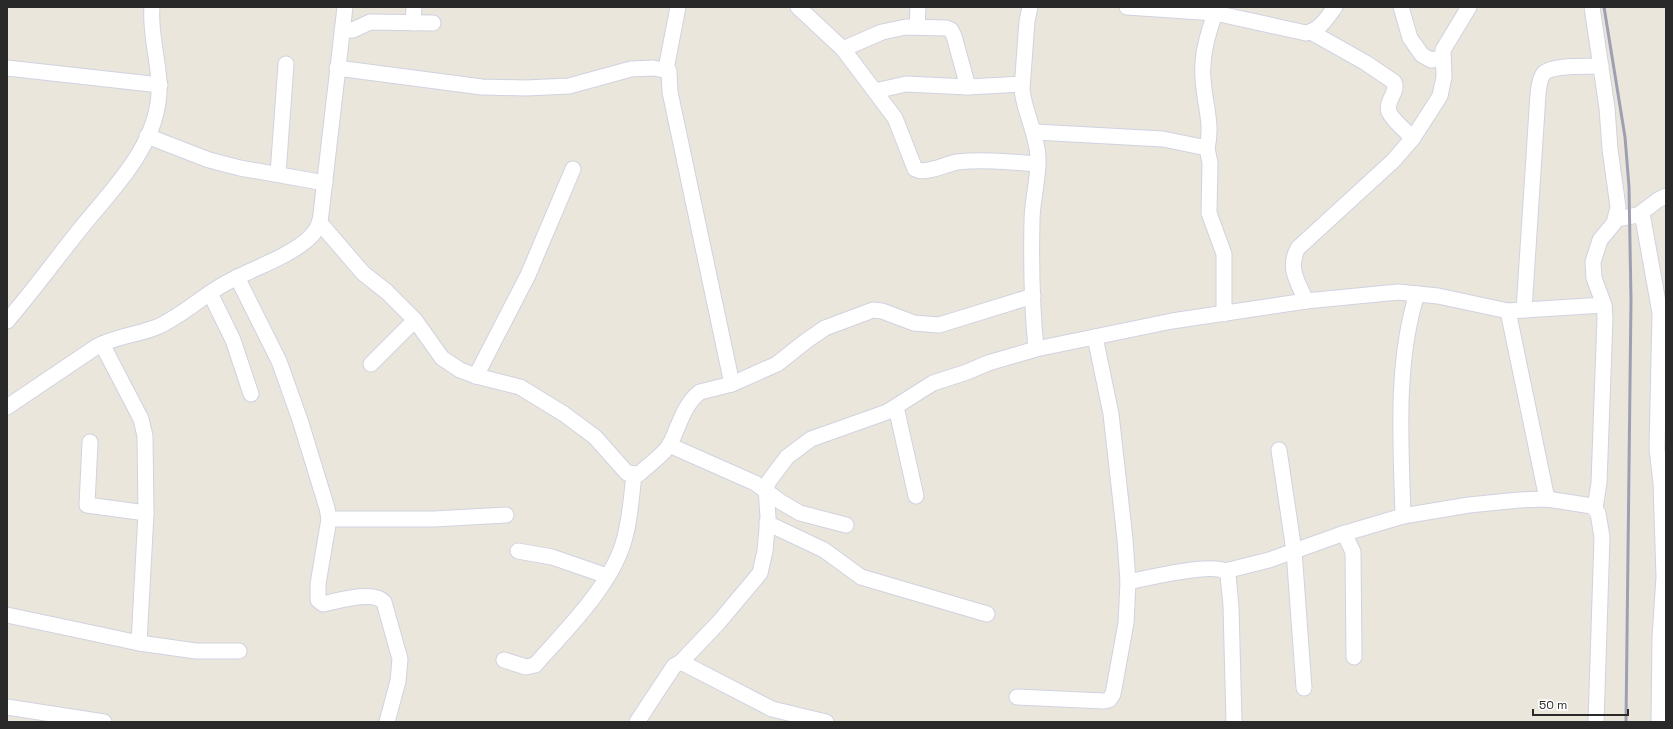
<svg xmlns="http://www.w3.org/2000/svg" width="1673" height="729" font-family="'Space Grotesk',sans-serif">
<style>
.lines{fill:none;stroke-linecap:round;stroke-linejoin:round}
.minor-casing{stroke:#d0d2e1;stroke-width:17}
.minor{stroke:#fff;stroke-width:15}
.rail{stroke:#9e9fb3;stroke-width:3}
</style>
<rect width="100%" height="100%" fill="#ebe6db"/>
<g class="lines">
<g class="minor-casing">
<g id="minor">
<path d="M798 7 843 49 882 32 906 27 946 28 951 30 954 36 968 87"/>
<path d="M1030 7 1027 21 1022 89C1024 112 1037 133 1038 157 1039 178 1032 200 1032 221 1031 264 1032 307 1036 349"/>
<path d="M1127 7 1215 13 1306 33C1320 30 1327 18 1335 7"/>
<path d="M1401 7 1410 38 1422 55 1431 60 1443 58"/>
<path d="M1592 7 1607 108 1610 149 1618 207 1614 223 1600 240 1593 262 1594 278 1604 305 1605 318 1599 483 1595 508"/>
<path d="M413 23 414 7"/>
<path d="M917 27 918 7"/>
<path d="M342 30H353L370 22 433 23"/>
<path d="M1311 32 1366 63 1394 82C1399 92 1385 101 1389 112 1393 121 1406 131 1413 138"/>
<path d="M843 49 895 118 915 169C926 175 945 164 957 162 984 159 1012 162 1038 164"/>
<path d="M7 68 160 85"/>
<path d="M337 68 482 87 526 88 569 86 631 69 653 68 669 71 670 92 732 384"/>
<path d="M666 69 678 7"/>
<path d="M875 91 906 84 968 87 1022 84"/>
<path d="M1035 132 1163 139 1207 148 1210 163 1209 213 1224 254V314"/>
<path d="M147 136 209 160 240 168 325 183"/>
<path d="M1207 148C1213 124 1204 102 1203 78 1201 53 1209 31 1217 7"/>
<path d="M278 174 286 64"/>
<path d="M1642 213 1660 313 1657 449 1661 482 1664 577 1660 637 1659 722"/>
<path d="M1616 219 1638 215 1658 200 1666 196"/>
<path d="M320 223 363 273 387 292 415 320 442 358 460 370 476 376 520 387 564 414 595 437 627 473 639 474C648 465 664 455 670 444 679 427 683 405 700 392L732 384 777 364 806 341 825 328 873 310 882 311 914 323 939 325 1033 296"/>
<path d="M237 277 279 361 300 420 327 508 329 519 318 584V600L323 604C337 601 373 590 384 602L400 659 398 681 387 722"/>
<path d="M210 293 233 340 251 394"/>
<path d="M1306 301C1298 282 1287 268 1298 248L1393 161 1413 138 1440 96 1444 77 1443 50 1469 7"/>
<path d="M1524 310 1538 94C1539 87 1539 79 1544 73 1554 64 1587 67 1601 66"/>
<path d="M1508 311 1547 499"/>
<path d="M7 321C33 291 56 259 81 228 110 192 151 152 158 103 163 71 149 38 152 7"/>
<path d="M102 344 141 419 145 436 146 513 139 643"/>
<path d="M371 364 415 320"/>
<path d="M476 376 528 275 573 169"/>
<path d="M7 407 96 347C115 336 137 335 157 327 182 316 202 296 226 283 253 268 284 259 307 240 316 232 320 225 321 214L345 7"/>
<path d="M896 407 916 496"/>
<path d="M90 442 87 505 146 513"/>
<path d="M669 445 755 483 781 502 800 513 846 525"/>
<path d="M1279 450 1294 551 1304 688"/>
<path d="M1403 516C1401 444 1395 363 1417 294"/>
<path d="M329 519H434L506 515"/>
<path d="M767 523 824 550 861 577 987 614"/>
<path d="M1344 533 1353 552 1354 657"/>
<path d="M518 551 552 557 607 576"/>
<path d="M1225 571 1269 560 1339 535 1403 516 1469 505 1519 500 1547 499 1592 506 1598 513 1602 537 1596 722"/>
<path d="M1128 582C1147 578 1210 563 1225 571L1228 575 1231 606 1234 722"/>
<path d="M7 615 139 643 196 651H239"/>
<path d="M504 660 526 667 535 665C564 632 607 590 622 547 630 524 631 499 634 475"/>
<path d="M681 662 719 622 760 573 765 551 768 517 766 488 769 481 787 457 811 439 887 412 933 383 967 372 988 363 1036 349 1172 321 1306 301 1398 292 1438 296 1508 311 1604 305"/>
<path d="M1017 697 1104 701 1109 700 1113 694 1126 623 1128 582 1125 539 1111 414 1095 337"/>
<path d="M7 707 104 722"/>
<path d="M637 722 674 666 681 662 772 709 826 722"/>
</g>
</g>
<use href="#minor" class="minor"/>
<path class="rail" d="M1604 7 1625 137 1629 187 1631 300 1626 722"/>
</g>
<rect width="1673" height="729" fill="none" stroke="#292929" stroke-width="16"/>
<path d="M1533 709v6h95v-6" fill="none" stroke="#292929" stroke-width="2"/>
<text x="1539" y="709" font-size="12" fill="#292929" stroke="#ffffff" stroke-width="3" paint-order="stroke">50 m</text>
</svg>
